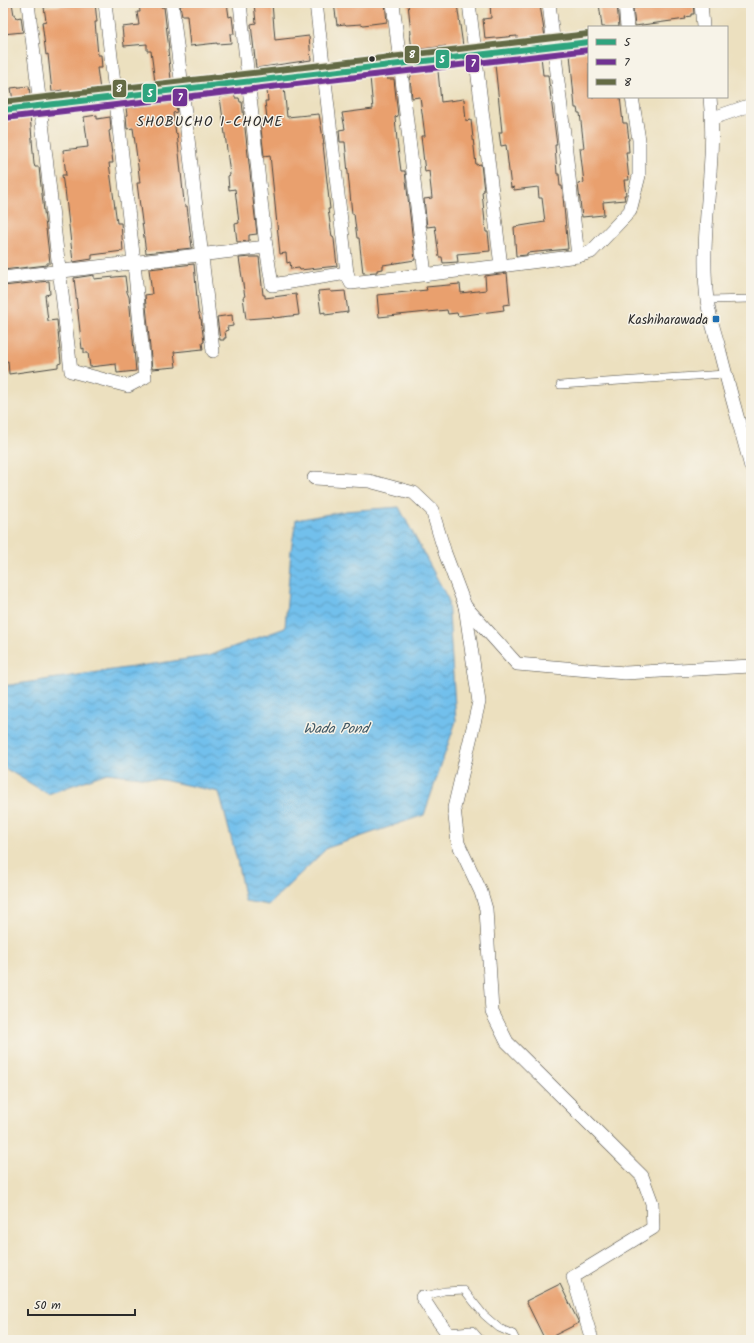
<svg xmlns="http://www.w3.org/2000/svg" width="754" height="1343" font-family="Kalam,sans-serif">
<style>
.water{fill:url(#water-waves);stroke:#4e768c}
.building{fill:#e9a06e}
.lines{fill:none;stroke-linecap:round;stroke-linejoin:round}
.service-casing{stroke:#484641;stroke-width:8}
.minor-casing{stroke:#484641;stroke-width:14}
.service{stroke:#fff;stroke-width:7}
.minor{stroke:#fff;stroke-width:13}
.bus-1-casing{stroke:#f7f3e8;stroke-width:9}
.bus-2-casing{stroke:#f7f3e8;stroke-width:9}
.bus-3-casing{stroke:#f7f3e8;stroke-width:9}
.bus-1{stroke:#2fa47e;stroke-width:6}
.bus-2{stroke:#713293;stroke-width:6}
.bus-3{stroke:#646b44;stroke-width:6}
.bus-dot{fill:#2b2b2b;stroke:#f7f3e8;stroke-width:1.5}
.poi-dot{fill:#1f6fb2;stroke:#f7f3e8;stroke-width:1.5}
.labels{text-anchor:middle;stroke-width:3;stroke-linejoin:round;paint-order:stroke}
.poi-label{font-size:13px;fill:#2b2b2b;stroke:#f7f3e8;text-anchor:end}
.neighbourhood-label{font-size:14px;letter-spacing:1px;fill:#2b2b2b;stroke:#f7f3e8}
.water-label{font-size:14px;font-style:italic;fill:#405865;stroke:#f7f3e8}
.line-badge{stroke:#f7f3e8;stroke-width:1.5}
.badge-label{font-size:11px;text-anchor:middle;font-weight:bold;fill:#fff}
</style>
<defs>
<pattern id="water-waves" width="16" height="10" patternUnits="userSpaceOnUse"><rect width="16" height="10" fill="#72c0ec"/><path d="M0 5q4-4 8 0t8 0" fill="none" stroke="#5e9cbf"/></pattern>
</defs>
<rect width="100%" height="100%" fill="#f7f3e8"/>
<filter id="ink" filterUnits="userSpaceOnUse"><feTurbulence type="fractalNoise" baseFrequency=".025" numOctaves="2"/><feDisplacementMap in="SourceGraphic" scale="8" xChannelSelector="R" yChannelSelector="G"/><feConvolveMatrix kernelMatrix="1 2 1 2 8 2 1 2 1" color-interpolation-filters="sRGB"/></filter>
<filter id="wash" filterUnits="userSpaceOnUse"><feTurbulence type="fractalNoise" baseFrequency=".012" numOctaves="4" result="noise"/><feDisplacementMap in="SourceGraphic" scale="16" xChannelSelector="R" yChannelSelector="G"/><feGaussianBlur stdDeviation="0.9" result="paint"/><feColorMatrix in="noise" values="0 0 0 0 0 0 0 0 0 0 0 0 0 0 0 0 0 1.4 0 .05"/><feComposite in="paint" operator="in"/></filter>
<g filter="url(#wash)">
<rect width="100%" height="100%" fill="#ece0bf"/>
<path class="water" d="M399 507 448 599 456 721 424 815 327 848 268 905 245 901 237 860 219 792 163 780 107 773 48 794 3 767V686L208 656 285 628 291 550 296 520 346 511Z"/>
<g id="blocks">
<g class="building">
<path d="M3 3H12L14 15H15L16 18 21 17 23 32 3 34Z"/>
<path d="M89 3H95L97 22H95L98 55H101L102 68H97L100 90 62 93V90L52 92 48 54 46 55 42 22 46 21 44 7Z"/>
<path d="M139 3H161V7H164L169 49H168L171 80 155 82 151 51H147V44L124 46 122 27 139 25 137 12H140Z"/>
<path d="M183 3H227L229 17 232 16 234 34H230L231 43 217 44V43L190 46 187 16H182L180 5H183Z"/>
<path d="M254 3H272L275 40 309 36 311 60 256 68 251 24 256 23Z"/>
<path d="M334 3H385L387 22 363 25 362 24 346 25 345 24 337 25Z"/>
<path d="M408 3 457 4 463 46 446 48V46L412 50 410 34H411Z"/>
<path d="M490 3H537V5H540L545 37 539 38V40L517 42V36L485 39 483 19 491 18Z"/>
<path d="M599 3H617L619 27H602Z"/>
<path d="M685 3H693L694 14H691V16L685 17 686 19 635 26 633 8Z"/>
<path d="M589 52V97H620L623 123H627L629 140H628L629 152H626L629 180H624L626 195H624L625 200 603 202 604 215 582 217 578 184 584 183 580 148H584L580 113H578L577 108H575L570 54Z"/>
<path d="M541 56 543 75H548L557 145H555L557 174H559L560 186H562L568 249 527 253V255L516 256 514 227 545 222 542 198H539L538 187 514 190V187L511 188 506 145 501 146 499 132H502L495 64 519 62V58Z"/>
<path d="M438 71 441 102 464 99 466 121 471 120 476 165 481 164 484 191 482 192 486 232H488L490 251 457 254 458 262 443 263 442 257H439L435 226 427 227 424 199 432 198 429 171 425 172 421 136H425L420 97 412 98 410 77H411V74Z"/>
<path d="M387 75V79H394L398 116 395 117 397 141 401 171H405L415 260 383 265V269L377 270V272L363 273 359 238H357L354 214H352L345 142H340L339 130 345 129 342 113 373 109 370 77Z"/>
<path d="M29 86 30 97H28L29 99 13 101 11 88Z"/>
<path d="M284 88 287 117 319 114 324 144H323L330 209H328L332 237H333L334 239 337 266 300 270 299 268 291 269 290 262 287 263 286 253 280 254 270 155 264 156 260 120 267 119 265 101H268L267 90Z"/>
<path d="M235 95V98H239L240 102H242L257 234 249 235V241L237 242 235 224 239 223 235 189 229 190 228 176 230 175 226 142 220 97Z"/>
<path d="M175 102 177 112 173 113 176 134 177 133 184 202 185 206H187L192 248 146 253 137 183H140L136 150 133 128 127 129 126 115H127L126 108Z"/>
<path d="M30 115 34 164 35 167H39L40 177 50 263H47V265L3 270V118Z"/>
<path d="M97 115V119L110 117 111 130 109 131 113 163H109L117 223H121L123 251 92 255V259L73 262 65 189H64L62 175H66L63 150 88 147 84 117Z"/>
<path d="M251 257H259L263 295H265V298L296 294 299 315 274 318V317L246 319 243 297H245L239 258Z"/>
<path d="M194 264 198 310 200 319H201L204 342 202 343 203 349 174 352 176 367 152 369 145 295 152 294 149 269Z"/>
<path d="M507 273 510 304 503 305 504 310 458 316 457 313 448 314 447 310 379 317 377 295 427 290 426 287 460 284 461 293 486 290 485 276Z"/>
<path d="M94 275V279L125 276 127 292 129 297 136 371 117 373 116 364 90 367 88 353H84V348L82 349 74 278Z"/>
<path d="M49 281 50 294 45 295 48 321 57 320 61 363 58 364V367L9 374 8 361 4 362 3 351V286Z"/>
<path d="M330 290 331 292 345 291 348 312 325 315V312L321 313 318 291Z"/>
<path d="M232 315 233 326 227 327 228 330 225 331 226 338H224V340H220L217 317Z"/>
<path d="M560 1284 579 1323 545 1340 526 1301Z"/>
</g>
</g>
</g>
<g filter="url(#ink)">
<use href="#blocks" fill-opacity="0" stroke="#484641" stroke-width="1"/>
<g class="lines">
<g class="service-casing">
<g id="service">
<path d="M707 300 751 299"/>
<path d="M560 385 725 374"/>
<path d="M422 1297 444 1291 464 1290 484 1315 499 1328 513 1334 516 1340"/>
</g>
</g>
<g class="minor-casing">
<g id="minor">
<path d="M28 3 71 371 128 386 145 377 134 263 105 3"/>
<path d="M172 3 213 351"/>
<path d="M240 3 266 247 272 285 347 273 351 283 501 266 578 256 591 252 630 211 639 176V140L632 97"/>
<path d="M316 3 347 273"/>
<path d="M393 3 425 275"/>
<path d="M469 3 501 266"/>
<path d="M549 3 578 256"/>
<path d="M625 3 627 27"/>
<path d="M701 3 703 27"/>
<path d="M710 97C717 165 699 232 707 300 709 315 714 330 718 344 728 385 740 426 751 467"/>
<path d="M3 110 589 42"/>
<path d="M713 118 751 105"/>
<path d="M3 278 266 247"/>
<path d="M314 478 369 481 414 493 432 510 445 553 465 606 517 664 625 673 751 666"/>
<path d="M465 606 479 702 454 808 458 843 481 892 486 909 492 1012 507 1042 642 1176 652 1203 653 1228 573 1277 592 1340"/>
<path d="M422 1297 433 1314 449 1335 471 1333 477 1340"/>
</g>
</g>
<use href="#service" class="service"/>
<use href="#minor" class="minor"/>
<g class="bus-1-casing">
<path id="bus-1" d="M3 110 589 42"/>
</g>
<g class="bus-2-casing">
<path id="bus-2" d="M4 118 589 50"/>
</g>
<g class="bus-3-casing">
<path id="bus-3" d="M3 102 588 34"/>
</g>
<use href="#bus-1" class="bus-1"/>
<use href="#bus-2" class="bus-2"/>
<use href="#bus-3" class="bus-3"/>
</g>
</g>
<circle class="bus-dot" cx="372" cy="59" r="3.5"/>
<rect class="poi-dot" x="712" y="315" width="8" height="8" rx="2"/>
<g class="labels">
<g class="poi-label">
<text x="708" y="324">Kashiharawada</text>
</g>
<g class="neighbourhood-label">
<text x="210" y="126">SHOBUCHO 1-CHOME</text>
</g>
<g class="water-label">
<text x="336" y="733">Wada Pond</text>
</g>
</g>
<g class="line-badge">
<rect x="404" y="45" width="16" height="19" rx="4" fill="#646b44"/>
<rect x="435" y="49" width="15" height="20" rx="4" fill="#2fa47e"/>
<rect x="465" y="54" width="15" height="19" rx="4" fill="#713293"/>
<rect x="112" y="79" width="15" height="19" rx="4" fill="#646b44"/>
<rect x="142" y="83" width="15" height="20" rx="4" fill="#2fa47e"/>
<rect x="172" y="88" width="16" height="19" rx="4" fill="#713293"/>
</g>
<g class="badge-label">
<text x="412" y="58">8</text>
<text x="442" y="63">5</text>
<text x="473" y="67">7</text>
<text x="119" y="92">8</text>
<text x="150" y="97">5</text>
<text x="180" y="101">7</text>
</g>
<rect width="754" height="1343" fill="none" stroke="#f7f3e8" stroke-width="16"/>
<rect x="588" y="26" width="140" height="72" fill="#f7f3e8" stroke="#a5a39c"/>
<rect x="596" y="39" width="20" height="6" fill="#2fa47e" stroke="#a5a39c"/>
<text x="624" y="46" font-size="12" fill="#2b2b2b">5</text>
<rect x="596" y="59" width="20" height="6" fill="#713293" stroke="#a5a39c"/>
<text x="624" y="66" font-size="12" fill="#2b2b2b">7</text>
<rect x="596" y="79" width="20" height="6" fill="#646b44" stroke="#a5a39c"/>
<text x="624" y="86" font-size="12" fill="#2b2b2b">8</text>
<path d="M28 1309v6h107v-6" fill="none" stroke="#2b2b2b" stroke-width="2"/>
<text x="34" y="1309" font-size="12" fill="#2b2b2b" stroke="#f7f3e8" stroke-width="3" paint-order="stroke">50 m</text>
</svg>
